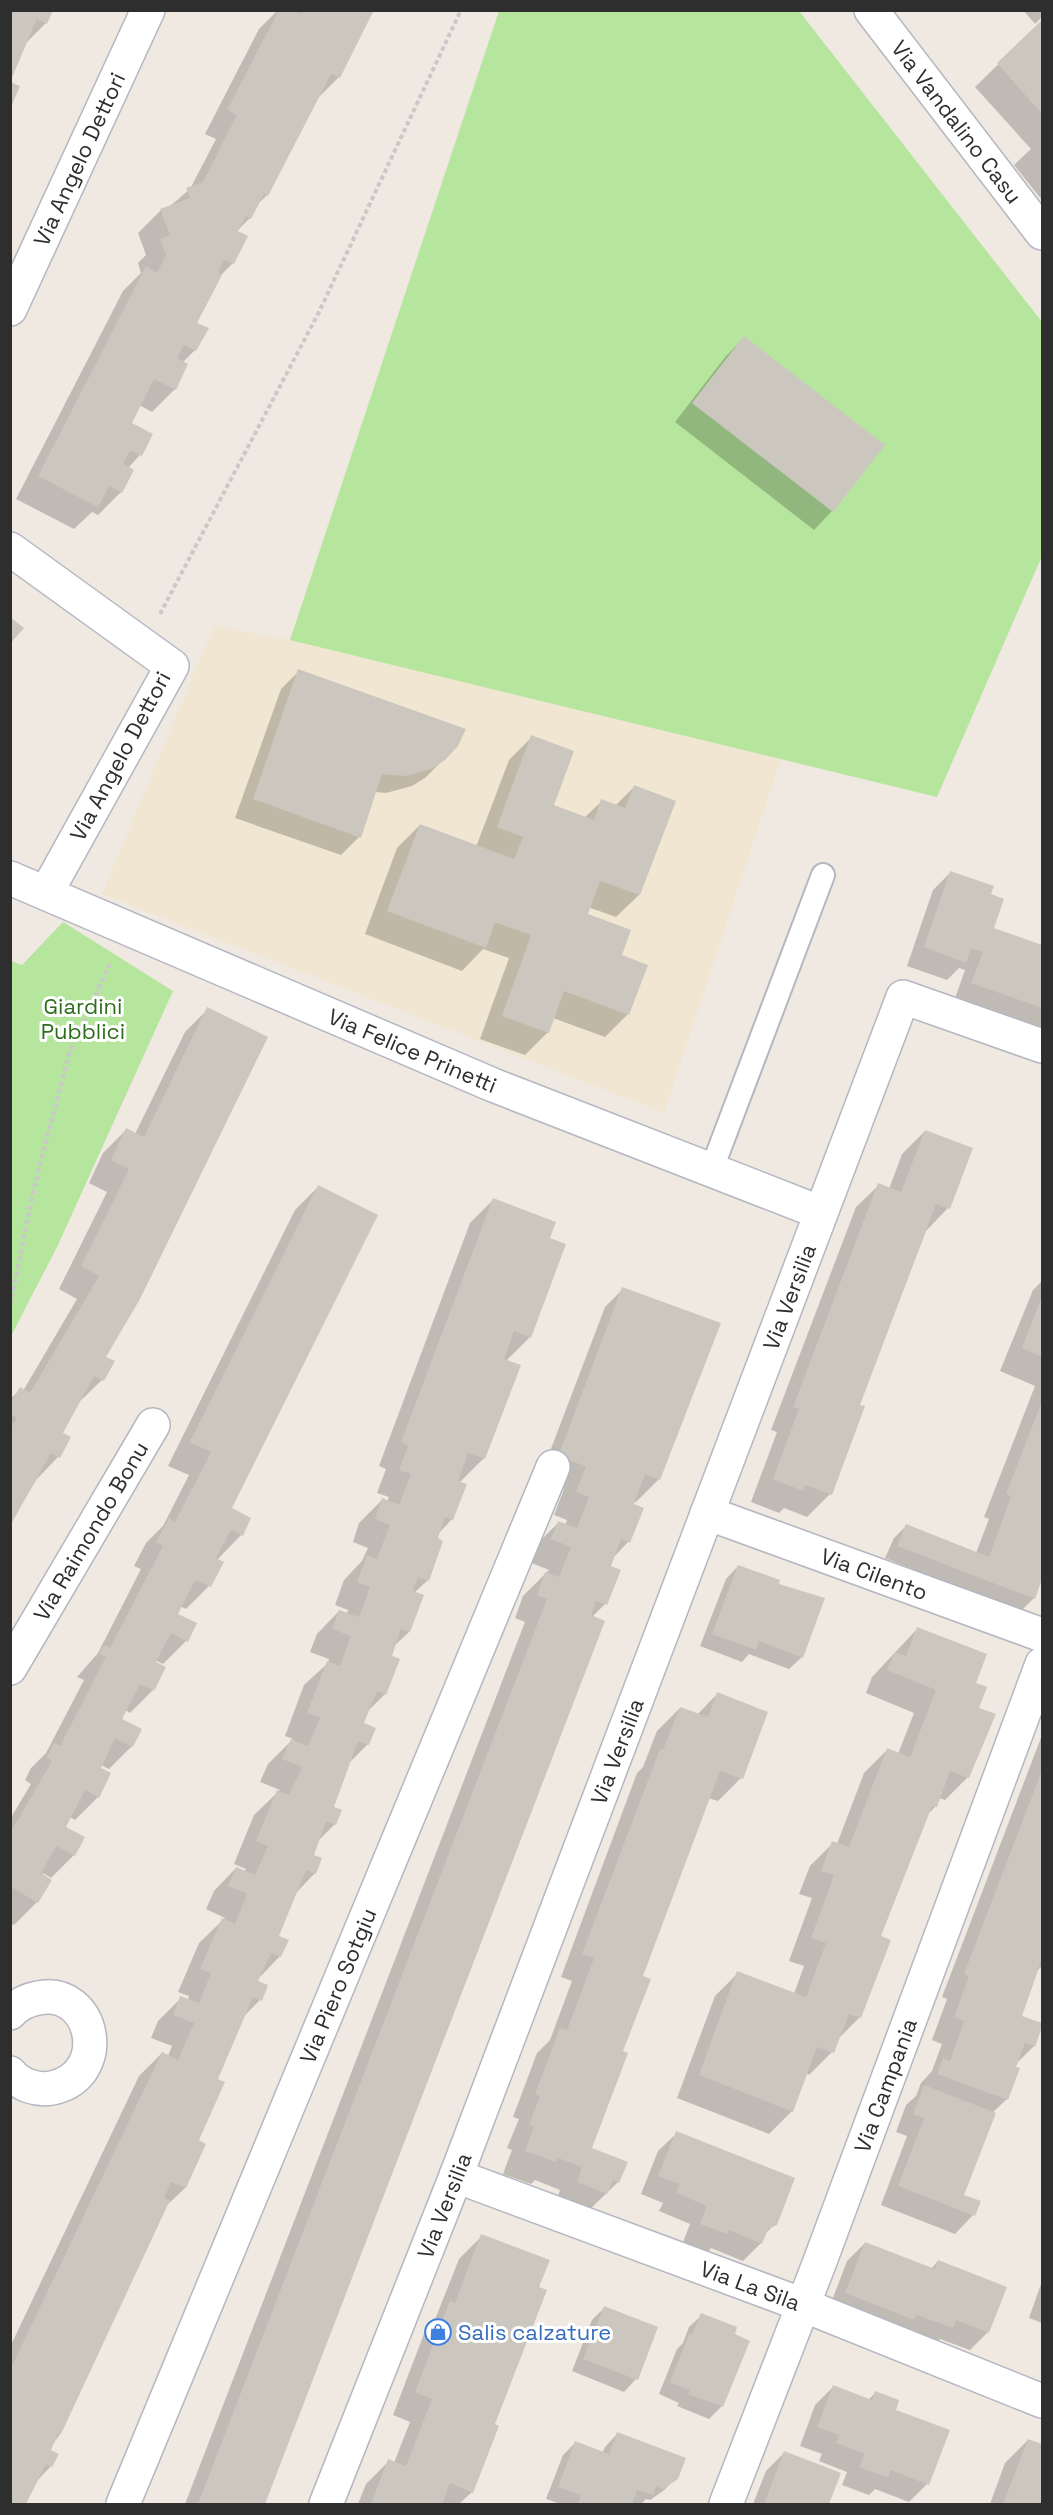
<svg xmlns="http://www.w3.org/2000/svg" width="1053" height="2515" font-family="'Space Grotesk',sans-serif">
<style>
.education{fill:#f0e6d1}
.green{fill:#b6e59e}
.shadow{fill:#0003}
.building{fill:#cbc7bf}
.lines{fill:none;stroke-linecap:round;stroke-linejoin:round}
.lane-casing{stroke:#b4b7c1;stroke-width:26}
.street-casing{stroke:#b4b7c1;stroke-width:36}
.secondary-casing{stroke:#b4b7c1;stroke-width:36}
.path{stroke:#c9c9c9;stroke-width:4;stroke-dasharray:4.5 3;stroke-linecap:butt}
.lane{stroke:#fff;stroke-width:22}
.street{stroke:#fff;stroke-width:33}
.secondary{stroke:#fff;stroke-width:33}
.labels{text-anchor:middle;stroke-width:6;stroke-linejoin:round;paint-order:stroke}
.street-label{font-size:22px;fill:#2e2e2e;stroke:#fff}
.park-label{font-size:22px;fill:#2c6e1b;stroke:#fff}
.shop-label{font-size:22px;fill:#366cbe;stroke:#fff;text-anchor:start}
</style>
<rect width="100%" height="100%" fill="#efe9e1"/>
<path class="education" d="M214 626 290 640 781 759 664 1113 102 894Z"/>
<g class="green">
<path d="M499 11H799L1042 322V556L937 797 290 640Z"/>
<path d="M63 922 173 991 58 1245 11 1336V961L22 965Z"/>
</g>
<g class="shadow">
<path d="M10 10H51L46 23 25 44Z"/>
<path d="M278 10H373L339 77 317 99 267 195 257 205 250 218 236 232 246 237 232 264 220 276 195 323V350L182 363 175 389 152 412 139 405 130 423 140 455 128 468 121 492 98 515 92 512 74 529 16 499 123 291 141 273 138 263 146 255 138 233 161 210 169 207 190 189 216 139 205 134 259 29Z"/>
<path d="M1023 10H1042V17L1035 24Z"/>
<path d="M1041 23 1042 25V200L1014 165 1031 149 975 87Z"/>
<path d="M744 338 883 445 832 511 814 530 675 422 726 356Z"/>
<path d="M299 671 444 759 425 778 412 786 386 793 375 792 359 837 341 855 235 818 281 689Z"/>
<path d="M532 737 552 806 584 818 602 801 615 806 634 787 639 895 616 917 588 907 586 914 620 956 628 1014 605 1037 553 1018 548 1032 525 1055 480 1039 509 958 483 949 462 971 365 934 397 848 420 825 476 847 509 760Z"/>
<path d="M951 872 989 895 992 929 1042 946V1033L954 1001 965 970 959 968 947 980 907 966 933 890Z"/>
<path d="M208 1009 104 1357 113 1362 102 1380 78 1403 61 1434 58 1457 36 1480 10 1523V1399L21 1389 23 1391 77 1299 59 1289 107 1192 89 1183 103 1153 126 1130 135 1134 185 1032Z"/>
<path d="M925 1131 948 1208 926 1231 858 1406 830 1494 807 1517 784 1508 779 1513 751 1502 777 1432 771 1430 856 1207 879 1185 889 1189 902 1154Z"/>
<path d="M318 1187 230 1509 241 1535 217 1560 222 1562 209 1586 186 1609 180 1606 176 1614 186 1641 163 1664 155 1660 153 1690 130 1713 125 1710 120 1720 132 1746 109 1769 101 1765 98 1797 75 1820 70 1817 64 1828 74 1855 51 1878 43 1873 37 1902 14 1925 10 1923V1819L31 1784 25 1780 31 1768 46 1753 84 1680 77 1677 98 1653 141 1569 134 1566 146 1543 163 1526 189 1475 168 1466 295 1210Z"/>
<path d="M493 1200 548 1239 530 1337 506 1361 484 1458 459 1483 452 1519 438 1534 428 1580 414 1593 409 1632 393 1647 385 1694 366 1713 362 1724 368 1744 348 1764 332 1808 335 1824 316 1843 312 1856 315 1873 296 1893 277 1937 280 1956 258 1979 260 2000 242 2018 216 2080 197 2141 204 2144 185 2188 164 2208 60 2434 49 2450 51 2466 36 2482 25 2504H10V2347L139 2076 162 2053 168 2056 172 2046 151 2038 158 2021 181 1998 188 2000 189 1996 178 1992 199 1943 225 1918 206 1909 214 1891 236 1868 244 1872 246 1869 234 1864 254 1815 280 1790 260 1782 268 1764 293 1739 285 1736 304 1685 328 1663 329 1659 310 1652 317 1634 339 1611 347 1614 348 1610 335 1605 344 1580 362 1561 368 1548 353 1542 359 1523 382 1500 387 1502 389 1497 377 1493 386 1469 379 1466 470 1223Z"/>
<path d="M1042 1281V1575L1034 1598 1011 1621 963 1589 885 1558 894 1538 906 1526 976 1553 989 1519 984 1517 1035 1386 1000 1371 1033 1290Z"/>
<path d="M623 1289 719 1324 659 1479 636 1502 633 1501 628 1542 613 1558 609 1567 605 1604 592 1617 603 1622 263 2504H185L525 1622 515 1618 523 1596 549 1570 529 1562 536 1545 559 1522 565 1525 567 1520 554 1515 564 1489 541 1475 605 1307Z"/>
<path d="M738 1566 802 1657 789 1669 749 1654 742 1662 700 1646 726 1579Z"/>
<path d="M917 1629 974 1684 977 1708 968 1777 945 1800 939 1798 936 1806 926 1816 879 1937 860 2017 837 2040 832 2052 809 2075 806 2073 792 2111 769 2134 677 2098 715 1996 738 1973 794 1994 804 1966 789 1961 812 1898 799 1894 810 1866 833 1843 837 1844 864 1773 887 1750 898 1754 914 1713 866 1693 872 1677Z"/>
<path d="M717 1694 766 1713 741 1778 718 1801 708 1798 641 1977 590 2148 618 2182 583 2216 555 2205 560 2190 535 2180 531 2184 503 2174 512 2150 507 2148 519 2119 513 2117 537 2053 550 2040 572 1981 561 1977 637 1773 643 1767 657 1731 680 1708 697 1715Z"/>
<path d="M1042 1735V1966L1036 1972 1020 2017 1034 2046 1015 2065 1007 2099 992 2113 962 2196 979 2202 973 2215 955 2234 881 2205 907 2136 896 2132 906 2105 916 2096 921 2083 932 2071 942 2044 932 2040 947 1999 942 1997Z"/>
<path d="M677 2133 775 2224 764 2235 761 2243 743 2261 711 2248 708 2252 683 2242 690 2224 659 2211 663 2203 641 2194 658 2151Z"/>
<path d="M482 2236 537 2288 472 2492 459 2504H358L366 2484 389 2461 394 2463 410 2422 393 2415 427 2326 436 2317 459 2259Z"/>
<path d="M865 2243 931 2269 938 2261 988 2332 970 2350 940 2339 934 2345 828 2311 847 2261Z"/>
<path d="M1042 2281V2323L1029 2318Z"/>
<path d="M604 2308 636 2379 624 2392 572 2371 592 2320Z"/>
<path d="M702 2315 722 2406 709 2419 677 2406 679 2403 659 2394 677 2349 683 2343 689 2327Z"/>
<path d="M833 2387 868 2400 875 2393 894 2411 927 2484 909 2502 875 2489 869 2495 842 2485 847 2472 819 2461 822 2454 800 2446 815 2405Z"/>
<path d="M617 2434 676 2478 663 2491 650 2500 646 2499 641 2504H561L546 2499 563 2455 576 2442 602 2453 605 2447Z"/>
<path d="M1028 2440 1042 2446V2504H990L1005 2463Z"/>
<path d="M784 2453 839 2474 827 2504H753L766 2471Z"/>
</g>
<g class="building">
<path d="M10 10H53L47 24 37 19 10 82Z"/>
<path d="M279 10H295L302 14 303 10H374L340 78 331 74 268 196 264 194 251 219 246 216 238 231 248 236 234 264 224 260 218 273 222 275 197 323 209 328 196 351 184 345 177 358 188 364 176 390 154 379 132 423 153 434 142 456 130 450 123 463 134 470 122 493 109 486 98 507 38 476 146 266 157 273 166 255 160 239 170 235 160 209 190 198 186 188 203 182 237 115 227 110Z"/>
<path d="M1041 21 1042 23V114L997 63Z"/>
<path d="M10 82 20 86 11 107H10Z"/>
<path d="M744 336 885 445 833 512 692 403Z"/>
<path d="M10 617 24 628 10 644Z"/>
<path d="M298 669 466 729 458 746 445 760 432 769 405 776 382 774 361 838 253 799Z"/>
<path d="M531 735 574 751 554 805 594 820 601 799 625 808 634 785 676 801 640 895 600 881 588 914 631 930 622 955 648 965 629 1015 564 991 549 1033 502 1016 531 935 495 922 486 948 387 911 420 824 514 859 523 837 497 827Z"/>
<path d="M950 871 994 886 991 894 1004 899 994 928 1042 945V1008L971 983 983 952 971 948 966 963 924 947Z"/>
<path d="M207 1007 268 1037 140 1299 106 1357 115 1361 104 1381 94 1376 63 1433 71 1437 60 1458 51 1453 10 1526V1429L17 1418 10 1414V1404L20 1387 30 1393 99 1276 81 1266 129 1169 111 1160 126 1128 144 1137Z"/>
<path d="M925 1130 973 1148 950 1209 936 1204 860 1405 865 1406 832 1495 805 1485 803 1491 773 1479 799 1409 793 1407 878 1183 901 1192Z"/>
<path d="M318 1185 378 1215 232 1508 251 1518 243 1536 231 1530 216 1558 224 1562 211 1587 195 1580 178 1614 197 1623 188 1642 171 1633 156 1662 166 1667 154 1691 140 1684 122 1719 142 1729 133 1747 115 1738 101 1768 111 1773 99 1798 85 1790 66 1827 85 1837 75 1856 56 1846 41 1873 52 1880 38 1903 13 1888 10 1893V1833L52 1761 47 1757 54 1743 60 1746 106 1657 99 1654 104 1645 110 1648 163 1546 156 1542 169 1518 175 1522 211 1452 190 1442Z"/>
<path d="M493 1198 556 1222 550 1238 566 1244 531 1338 514 1331 504 1359 521 1365 485 1459 468 1453 458 1481 467 1484 453 1520 445 1517 438 1538 443 1541 429 1581 418 1577 413 1591 424 1595 410 1632 401 1629 392 1656 400 1659 386 1695 377 1691 364 1723 376 1728 369 1745 358 1741 334 1807 342 1810 336 1825 326 1821 314 1855 322 1858 316 1874 306 1870 279 1936 289 1940 281 1957 271 1953 258 1981 268 1985 262 2001 253 1997 218 2079 225 2082 199 2140 206 2144 186 2188 171 2182 164 2198 170 2200 61 2434 58 2433 51 2450 59 2454 52 2467 46 2464 26 2504H10V2370L162 2052 178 2060 194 2023 173 2015 180 1996 199 2003 211 1973 200 1969 222 1918 235 1924 247 1894 228 1886 236 1867 255 1875 268 1846 256 1841 277 1790 289 1795 302 1767 282 1759 291 1739 308 1746 320 1718 307 1713 327 1661 340 1666 351 1636 332 1629 339 1610 359 1617 370 1587 357 1582 367 1555 377 1559 390 1525 375 1519 382 1498 399 1505 411 1474 399 1470 408 1446 401 1442Z"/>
<path d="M622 1287 721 1323 660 1480 645 1474 634 1504 644 1508 630 1543 621 1539 611 1566 621 1570 607 1605 596 1601 591 1615 605 1621 265 2504H198L547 1599 537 1595 545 1572 559 1577 571 1547 551 1539 558 1521 577 1528 589 1497 576 1492 586 1466 558 1457Z"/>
<path d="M1042 1296V1357L1022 1348Z"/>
<path d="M1042 1401V1579L1035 1599 897 1546 906 1524 989 1557 1011 1496 1006 1494Z"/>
<path d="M738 1565 780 1580 779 1584 825 1598 803 1658 759 1641 756 1650 712 1634Z"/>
<path d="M917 1627 987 1654 976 1683 987 1687 979 1708 996 1714 969 1778 950 1771 937 1807 932 1806 881 1936 891 1940 861 2018 849 2014 834 2053 817 2047 793 2112 699 2075 737 1971 806 1997 826 1943 811 1938 834 1875 821 1871 832 1841 849 1847 887 1748 910 1757 936 1690 887 1670 895 1652 906 1656Z"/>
<path d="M717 1692 768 1712 743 1779 720 1771 643 1976 651 1979 623 2051 628 2053 592 2148 628 2162 619 2183 613 2180 607 2194 577 2182 582 2167 558 2158 556 2162 525 2151 534 2127 529 2125 540 2096 535 2094 560 2028 567 2030 594 1958 582 1954 660 1749 663 1750 680 1707 708 1717Z"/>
<path d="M1042 1770V1959L1022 2016 1042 2023V2027L1035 2047 1025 2043 1016 2067 1020 2068 1008 2100 937 2074 943 2058 950 2061 964 2021 954 2017 969 1976 964 1974Z"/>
<path d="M924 2085 996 2113 964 2195 981 2201 975 2216 898 2186 924 2118 913 2114Z"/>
<path d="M676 2131 795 2178 777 2225 768 2229 762 2244 729 2230 727 2234 700 2224 707 2206 676 2193 680 2184 658 2176Z"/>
<path d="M481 2234 550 2260 539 2287 547 2290 495 2424 499 2426 473 2493 450 2483 442 2504H371L388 2459 406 2466 432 2399 415 2392 450 2301 455 2303Z"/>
<path d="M865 2242 935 2269 938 2260 1007 2287 989 2333 956 2320 953 2328 917 2315 914 2320 845 2293Z"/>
<path d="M604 2306 658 2327 638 2380 583 2359Z"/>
<path d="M701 2313 737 2327 735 2334 750 2341 723 2407 688 2394 690 2390 670 2382 689 2334 692 2335Z"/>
<path d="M833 2385 872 2400 875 2391 899 2400 896 2410 950 2430 929 2485 891 2470 888 2478 859 2467 865 2454 836 2443 839 2435 817 2427Z"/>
<path d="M617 2432 686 2458 678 2479 663 2489 656 2486 653 2495 637 2490 632 2504H578L581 2495 558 2487 575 2441 609 2454Z"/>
<path d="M1028 2439 1042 2444V2504H1003Z"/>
<path d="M784 2451 841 2473 829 2504H764Z"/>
</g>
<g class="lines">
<g class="lane-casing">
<path id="lane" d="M711 1171 823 875"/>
</g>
<g class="street-casing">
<g id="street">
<path id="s1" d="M10 309 148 10"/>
<path d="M10 549 172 666 46 893"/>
<path id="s2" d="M10 878 493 1085 819 1212"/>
<path id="s3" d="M707 1513 1042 1635"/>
<path id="s4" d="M10 1668 153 1425"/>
<path d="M10 2013C18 2004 27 2000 38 1998 94 1986 113 2075 52 2088 37 2091 20 2085 10 2073"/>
<path id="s5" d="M456 2176 803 2305 1042 2401"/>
<path id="s6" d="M123 2504 553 1467"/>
<path id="s7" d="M326 2504 456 2176 903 997 1042 1046"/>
<path id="s8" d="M726 2504 819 2264 1042 1664"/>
</g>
</g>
<g class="secondary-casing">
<g id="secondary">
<path id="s9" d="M871 10 1042 233"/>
</g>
</g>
<g class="path">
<path d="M160 614 319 312 461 10"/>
<path d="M10 1305 34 1188 69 1054 111 961"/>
</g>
<use href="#lane" class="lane"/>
<use href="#street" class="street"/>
<use href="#secondary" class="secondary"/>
</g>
<defs>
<g id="shop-ring" transform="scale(1.35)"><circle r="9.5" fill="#fff" stroke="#3f7fe0" stroke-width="1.5"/><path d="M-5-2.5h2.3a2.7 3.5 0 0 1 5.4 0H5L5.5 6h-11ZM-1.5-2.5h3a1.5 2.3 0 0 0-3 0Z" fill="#3f7fe0"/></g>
</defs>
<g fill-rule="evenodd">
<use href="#shop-ring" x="438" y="2332"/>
</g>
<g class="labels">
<g class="street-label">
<text dy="8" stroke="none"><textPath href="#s9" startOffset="141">Via Vandalino Casu</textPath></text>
<text dy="8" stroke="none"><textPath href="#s1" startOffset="165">Via Angelo Dettori</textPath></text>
<text transform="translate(120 756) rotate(-62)" y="8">Via Angelo Dettori</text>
<text dy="8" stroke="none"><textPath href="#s2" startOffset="438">Via Felice Prinetti</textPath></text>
<text dy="8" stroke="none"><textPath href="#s7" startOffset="1293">Via Versilia</textPath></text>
<text dy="8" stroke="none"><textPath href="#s4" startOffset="159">Via Raimondo Bonu</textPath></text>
<text dy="8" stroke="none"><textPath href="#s3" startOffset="178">Via Cilento</textPath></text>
<text dy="8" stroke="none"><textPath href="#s7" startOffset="807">Via Versilia</textPath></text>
<text dy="8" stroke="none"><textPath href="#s6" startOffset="561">Via Piero Sotgiu</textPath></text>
<text dy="8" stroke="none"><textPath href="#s8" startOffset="448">Via Campania</textPath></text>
<text dy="8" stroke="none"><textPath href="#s7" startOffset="321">Via Versilia</textPath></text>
<text dy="8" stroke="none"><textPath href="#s5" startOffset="314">Via La Sila</textPath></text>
</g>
<g class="park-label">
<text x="83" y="1014">Giardini<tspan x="83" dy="25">Pubblici</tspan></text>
</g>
<g class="shop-label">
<text x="458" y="2340">Salis calzature</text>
</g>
</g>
<rect width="1053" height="2515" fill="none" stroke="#2e2e2e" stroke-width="24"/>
</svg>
